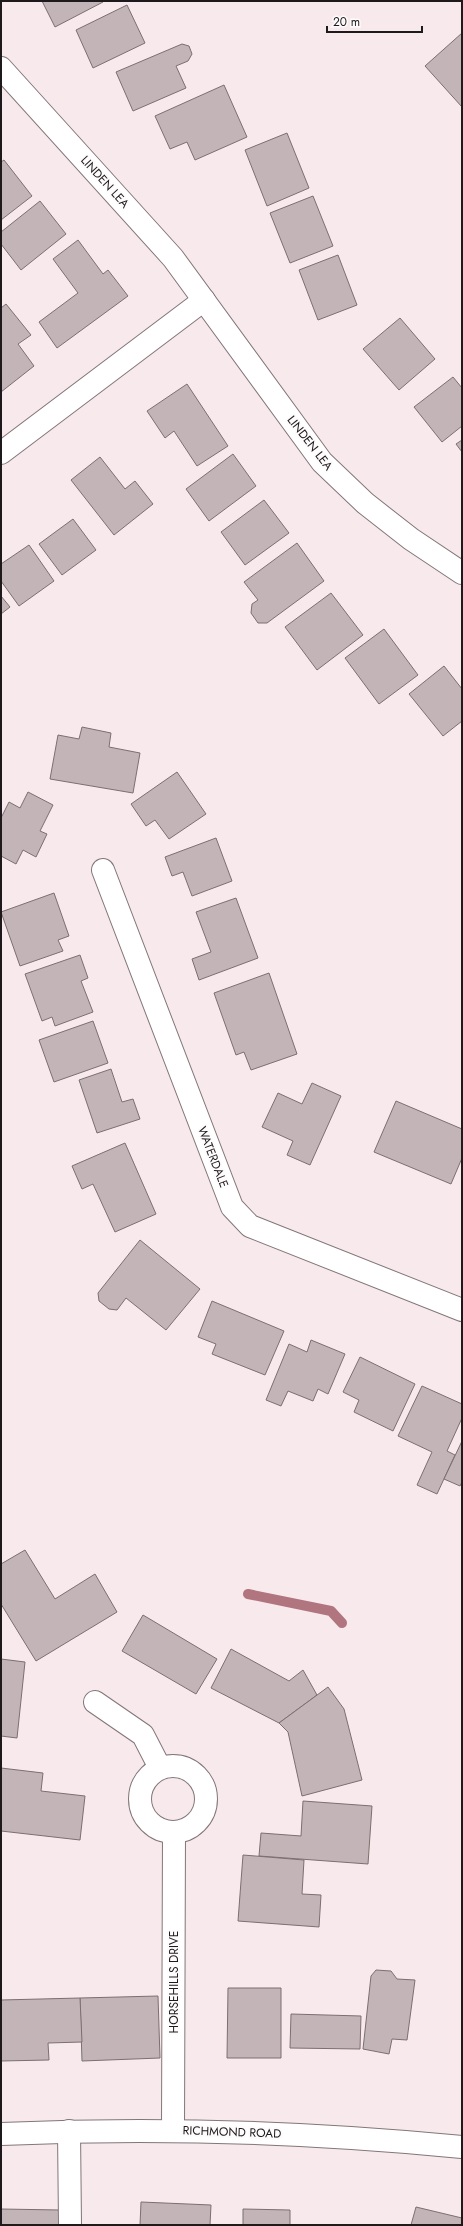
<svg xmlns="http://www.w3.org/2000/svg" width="463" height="2226" font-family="Jost,sans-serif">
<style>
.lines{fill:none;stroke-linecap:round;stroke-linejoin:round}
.stream{stroke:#b17580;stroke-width:10}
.building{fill:#c3b5b7;stroke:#7b6f70}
.minor-casing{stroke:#827678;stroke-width:24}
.minor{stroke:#fff;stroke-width:22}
.labels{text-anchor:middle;stroke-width:4;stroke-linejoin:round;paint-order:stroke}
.street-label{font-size:12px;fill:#1e191a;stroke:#fdfbfb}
</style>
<rect width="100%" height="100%" fill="#f8eaec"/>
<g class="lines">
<path class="stream" d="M248 1594 331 1611 342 1623"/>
</g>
<g class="building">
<path d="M42 1H102L103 2 55 27Z"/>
<path d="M127 5 145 43 93 68 76 30Z"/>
<path d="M462 33V107L425 66Z"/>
<path d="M182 44 189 46 192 54 188 61 176 66 186 88 133 111 116 72Z"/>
<path d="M224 85 247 137 195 160 187 142 170 149 155 116Z"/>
<path d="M287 133 309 188 267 206 245 150Z"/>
<path d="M4 160 32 196 1 220V162Z"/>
<path d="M313 196 333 246 290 263 270 213Z"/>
<path d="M40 201 66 234 21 270 1 244V232Z"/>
<path d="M78 240 103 274 108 270 128 296 57 348 39 322 78 293 53 259Z"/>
<path d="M338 255 357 305 318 320 299 270Z"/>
<path d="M6 304 31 335 18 344 34 366 1 392V308Z"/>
<path d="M400 318 435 359 399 390 363 349Z"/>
<path d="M453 377 462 388V426L442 442 414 407Z"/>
<path d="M187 384 228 446 197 466 174 431 165 438 147 411Z"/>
<path d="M462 440V452L456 444Z"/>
<path d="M233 454 256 486 209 521 186 489Z"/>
<path d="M100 457 125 489 135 481 153 504 114 535 71 480Z"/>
<path d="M264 500 289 533 245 565 221 532Z"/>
<path d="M73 519 96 550 62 575 39 544Z"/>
<path d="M297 543 324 581 267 623H258L251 613 252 604 258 600 244 582Z"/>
<path d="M29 545 54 581 19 606 1 581V564Z"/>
<path d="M331 593 363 635 317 670 285 627Z"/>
<path d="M1 596 10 607 1 614Z"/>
<path d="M384 629 418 675 379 704 345 658Z"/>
<path d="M444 666 462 689V721L443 736 409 694Z"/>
<path d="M82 727 111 733 109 747 140 753 133 793 50 779 58 735 79 739Z"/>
<path d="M177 772 206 814 169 839 155 820 146 826 131 804Z"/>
<path d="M28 792 53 805 40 831 47 834 36 857 23 850 16 864 1 856V818L9 802 20 808Z"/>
<path d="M216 838 232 881 192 896 183 872 172 876 165 857Z"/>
<path d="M54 893 69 936 58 940 63 951 20 966 1 912Z"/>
<path d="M236 898 258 958 199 980 192 959 211 952 196 912Z"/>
<path d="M80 955 88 978 81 981 93 1012 55 1026 52 1017 42 1021 25 974Z"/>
<path d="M269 973 297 1054 251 1070 244 1052 236 1055 214 993Z"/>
<path d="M93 1021 108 1063 54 1082 39 1040Z"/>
<path d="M111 1069 122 1102 133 1099 140 1119 97 1133 79 1080Z"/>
<path d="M312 1083 341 1096 310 1165 287 1155 293 1141 262 1127 278 1093 302 1104Z"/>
<path d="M396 1101 462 1129V1158L451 1184 374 1152Z"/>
<path d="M125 1143 156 1214 115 1232 93 1184 82 1189 72 1166Z"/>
<path d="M140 1240 200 1289 166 1330 126 1298 117 1310 109 1309 99 1301 98 1293Z"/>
<path d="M212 1301 284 1331 265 1375 212 1354 216 1344 198 1337Z"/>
<path d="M311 1340 345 1354 328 1394 318 1389 313 1401 288 1391 281 1406 266 1400 289 1344 307 1352Z"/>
<path d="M360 1357 415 1384 393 1431 354 1412 359 1400 343 1392Z"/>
<path d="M422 1386 462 1404V1418L447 1451 455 1455 437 1494 417 1485 432 1452 398 1436Z"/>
<path d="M462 1441V1482L460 1486 444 1479Z"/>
<path d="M25 1550 55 1599 95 1574 117 1612 36 1661 1 1604V1564Z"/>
<path d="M143 1615 217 1659 196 1694 122 1651Z"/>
<path d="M231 1649 289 1681 303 1670 317 1695 279 1723 211 1688Z"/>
<path d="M1 1659 25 1662 17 1738 1 1736Z"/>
<path d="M328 1687 344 1709 362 1780 302 1796 288 1732 279 1723Z"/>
<path d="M1 1768 43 1773 41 1791 85 1796 80 1840 1 1831Z"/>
<path d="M303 1801 372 1806 368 1864 259 1856 261 1833 301 1836Z"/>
<path d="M243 1855 304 1860 302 1894 321 1895 319 1927 238 1921Z"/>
<path d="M376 1970 391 1971 397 1979 415 1980 407 2040 392 2039 389 2054 363 2049 371 1976Z"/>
<path d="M228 1988H281V2058H227Z"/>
<path d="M158 1996 160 2058 82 2061 80 1998Z"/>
<path d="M80 1998 82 2042 48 2043 49 2060 1 2061V2000Z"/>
<path d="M291 2014 361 2016 360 2049 290 2048Z"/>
<path d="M141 2202 211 2205 210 2225H140Z"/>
<path d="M416 2207 462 2218V2225H411Z"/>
<path d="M1 2209 60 2210V2225H1Z"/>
<path d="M243 2209 290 2210V2225H243Z"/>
</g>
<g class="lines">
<g class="minor-casing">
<g id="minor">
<path d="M1 68 173 258 322 462 365 503 411 539 462 573"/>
<path d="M1 453 204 300"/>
<path d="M103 870 232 1207 250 1226 462 1310"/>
<path d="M95 1702 143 1735 160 1768"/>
<circle cx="173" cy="1799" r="33"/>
<path d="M69 2131 70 2225"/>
<path d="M173 2131 174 1833"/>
<path d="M1 2134C155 2127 309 2132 462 2147"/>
</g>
</g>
<use href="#minor" class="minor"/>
</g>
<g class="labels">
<g class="street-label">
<text transform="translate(105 182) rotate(48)" y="4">LINDEN LEA</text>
<text transform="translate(310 443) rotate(52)" y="4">LINDEN LEA</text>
<text transform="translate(213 1157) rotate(69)" y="4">WATERDALE</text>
<text transform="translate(174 1982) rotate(-90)" y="4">HORSEHILLS DRIVE</text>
<text transform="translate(232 2132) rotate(2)" y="4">RICHMOND ROAD</text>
</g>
</g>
<rect width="463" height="2226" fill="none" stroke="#1e191a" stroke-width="4"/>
<path d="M327 26v6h95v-6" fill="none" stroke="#1e191a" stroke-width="2"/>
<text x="333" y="26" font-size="12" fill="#1e191a" stroke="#fdfbfb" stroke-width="3" paint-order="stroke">20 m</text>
</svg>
